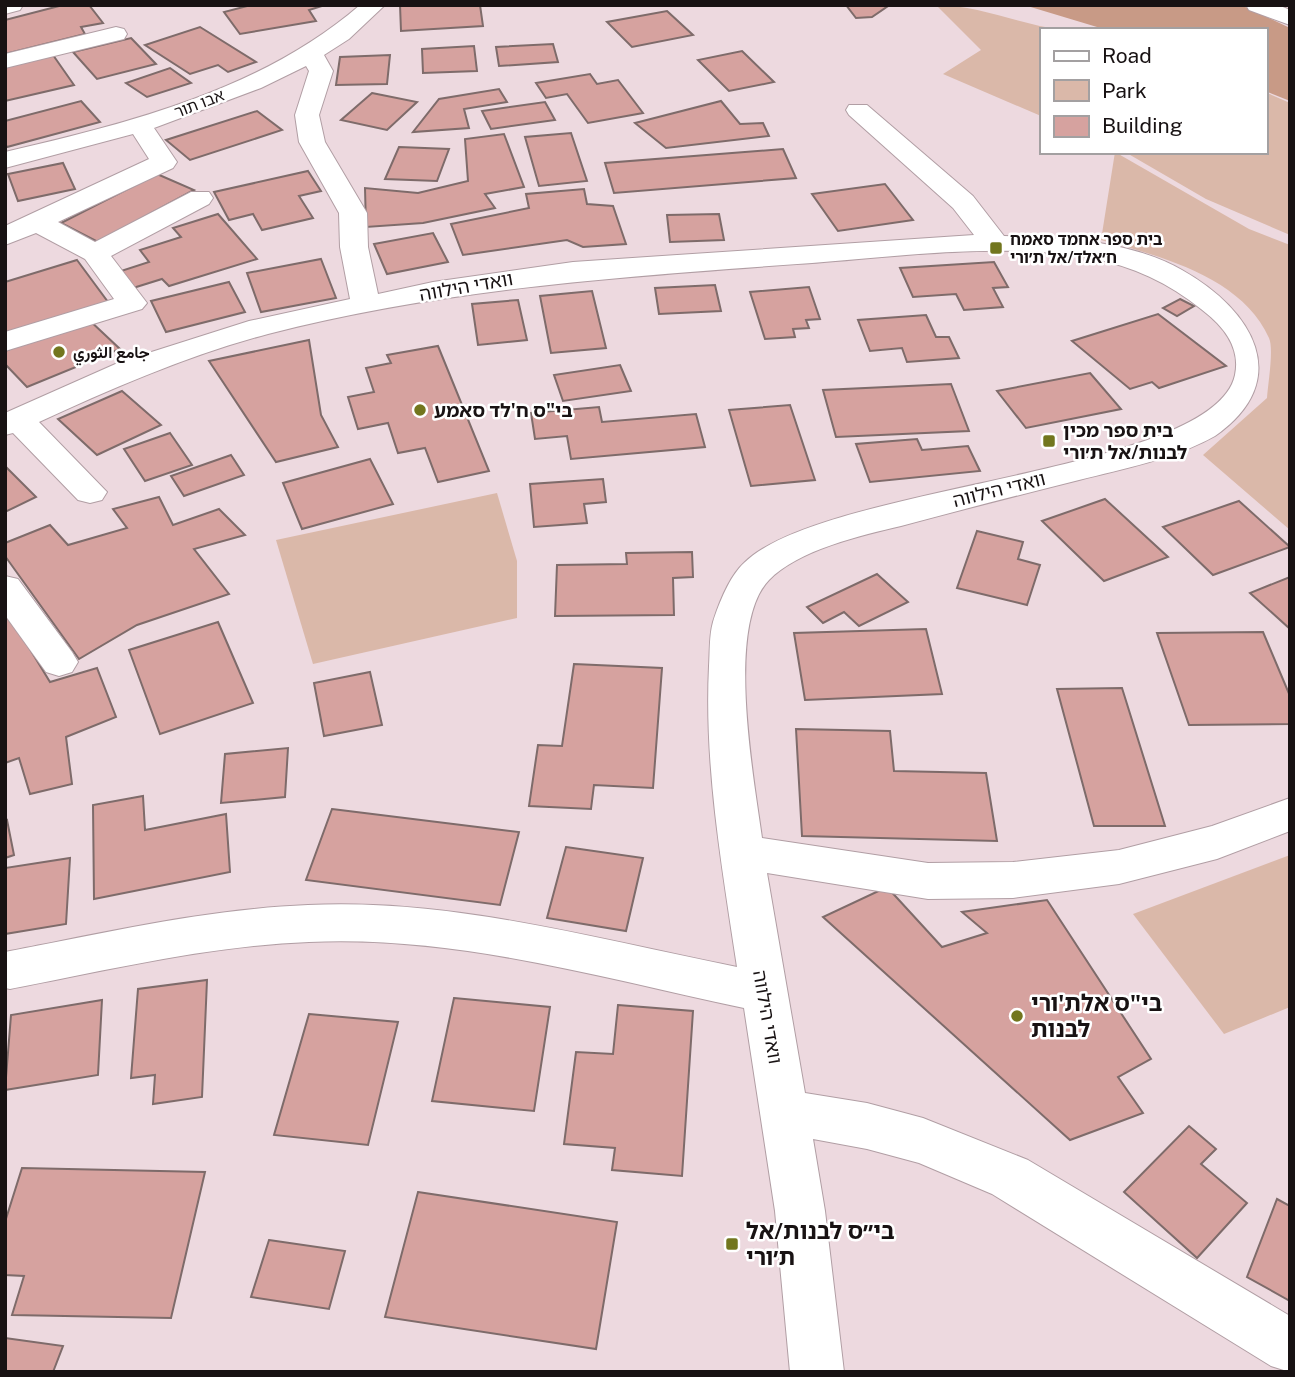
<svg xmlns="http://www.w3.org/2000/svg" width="1295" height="1377" font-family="'Public Sans',Vazirmatn,'Noto Sans Hebrew',sans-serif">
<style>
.green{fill:#dab8a9}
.forest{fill:#c89a86}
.building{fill:#d6a29f;stroke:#7e6b6a;stroke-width:2}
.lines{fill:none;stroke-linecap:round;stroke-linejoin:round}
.minor-casing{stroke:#b19ea4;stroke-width:2}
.minor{fill:#fff;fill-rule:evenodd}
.poi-dot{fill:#72761e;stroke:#fff;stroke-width:2.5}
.labels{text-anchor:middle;stroke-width:5;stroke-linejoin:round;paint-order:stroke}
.far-street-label{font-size:16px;fill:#181213;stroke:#fff}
.far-poi-label{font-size:16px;font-weight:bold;fill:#181213;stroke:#fff;text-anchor:start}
.street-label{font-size:19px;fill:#181213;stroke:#fff}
.poi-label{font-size:19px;font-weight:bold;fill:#181213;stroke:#fff;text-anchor:start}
.near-poi-label{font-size:23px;font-weight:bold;fill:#181213;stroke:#fff;text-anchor:start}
</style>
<rect width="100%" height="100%" fill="#edd9df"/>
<g class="green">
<path d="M936 5C980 5 1020 25 1064 30H1041V116L943 74 981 50Z"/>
<path d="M1265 92 1290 103V235L1206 199 1125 152H1265Z"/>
<path d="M1115 152 1249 229 1290 245V530L1203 455 1267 398C1268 384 1274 349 1269 338 1242 277 1160 256 1101 240Z"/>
<path d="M497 493 517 561V618L313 664 276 540Z"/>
<path d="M1290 855V1007L1224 1034 1133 914Z"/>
</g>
<path class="forest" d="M1024 5H1241L1290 28V101L1265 91V30H1107Z"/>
<g class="building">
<path d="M63 5H89L103 23 81 27 85 34 5 54V20Z"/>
<path d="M251 5H325L309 10 316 21 240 34 224 12Z"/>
<path d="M400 5H480L483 26 401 31Z"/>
<path d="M846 5H887L888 6 872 17 856 18Z"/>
<path d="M667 11 693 35 632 47 607 22Z"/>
<path d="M200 27 256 62 228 72 218 65 190 74 145 45Z"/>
<path d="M131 38 156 64 97 79 73 52Z"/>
<path d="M553 44 558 62 499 66 496 47Z"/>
<path d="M474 46 477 71 423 73 422 49Z"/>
<path d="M742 51 774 82 729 91 698 60Z"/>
<path d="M53 55 74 85 5 101V67Z"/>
<path d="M390 55 387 84 336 85 340 57Z"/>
<path d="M170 68 191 83 147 97 126 83Z"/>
<path d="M590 74 597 84 618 80 643 113 588 123 567 94 546 98 536 83Z"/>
<path d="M499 89 507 102 464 109 469 128 413 132 439 99Z"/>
<path d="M372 93 417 102 387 130 341 120Z"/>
<path d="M81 101 100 122 7 147 5 144V121Z"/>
<path d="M721 101 740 124 763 123 769 136 666 148 635 123Z"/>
<path d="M545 102 555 120 491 129 482 111Z"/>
<path d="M257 111 282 130 190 160 166 140Z"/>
<path d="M571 133 587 181 539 186 525 137Z"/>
<path d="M504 134 524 187 485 194 495 208 423 223 366 227 365 188 418 193 468 181 465 139Z"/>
<path d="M399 147 449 149 437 181 385 179Z"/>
<path d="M783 149 796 178 614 193 605 163Z"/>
<path d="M63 163 75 189 18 201 8 174Z"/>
<path d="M308 171 321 191 299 196 313 218 262 230 253 214 229 220 214 192Z"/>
<path d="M157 174 194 190 98 242 61 223Z"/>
<path d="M885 184 913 220 838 231 812 194Z"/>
<path d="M584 189 587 204 613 206 626 244 583 247 567 240 463 255 451 224 529 208 526 194Z"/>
<path d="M218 214 257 259 169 286 162 279 133 288 121 271 149 262 140 250 181 237 173 228Z"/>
<path d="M719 214 724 240 670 242 667 215Z"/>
<path d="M433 233 448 262 387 274 374 244Z"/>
<path d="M321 259 336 298 261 312 247 273Z"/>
<path d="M77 260 108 302 5 335V282Z"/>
<path d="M994 262 1008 287 993 288 1003 307 964 310 956 294 913 297 900 268Z"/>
<path d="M229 282 245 312 166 332 151 301Z"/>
<path d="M715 285 721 311 659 314 655 288Z"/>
<path d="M809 287 820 319 806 320 809 328 793 329 795 337 765 339 750 292Z"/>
<path d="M592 291 606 348 551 353 540 296Z"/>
<path d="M1180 299 1194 306 1177 316 1163 308Z"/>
<path d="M518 300 527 340 478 345 472 304Z"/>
<path d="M1158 314 1226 366 1159 388 1152 382 1130 389 1072 341Z"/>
<path d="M926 315 936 337H949L959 358 907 362 902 348 870 351 858 320Z"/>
<path d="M87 318 120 349 27 387 5 364V351Z"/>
<path d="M309 340 321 415 338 447 276 462 209 361Z"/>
<path d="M438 346 489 471 438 482 425 448 398 453 388 423 358 429 348 397 374 392 366 368 391 363 387 355Z"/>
<path d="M620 365 631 391 563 401 554 375Z"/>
<path d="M1090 373 1121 409 1026 428 997 391Z"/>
<path d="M951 384 969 431 836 437 823 390Z"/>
<path d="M122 391 161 425 97 455 58 419Z"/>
<path d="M790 405 815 480 751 486 729 410Z"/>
<path d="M599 407 602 422 696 414 705 447 571 459 567 436 535 439 531 413Z"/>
<path d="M170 433 192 465 145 481 124 449Z"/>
<path d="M917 439 922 450 968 446 980 471 870 482 856 444Z"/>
<path d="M231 455 244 475 184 496 171 476Z"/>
<path d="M370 459 393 504 302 529 283 483Z"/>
<path d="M5 466 36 497 5 512Z"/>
<path d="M603 479 606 502 584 504 587 523 534 527 530 484Z"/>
<path d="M159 497 173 525 219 509 245 535 194 549 229 594 137 625 79 659 5 556V543L50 525 68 545 127 528 113 509Z"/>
<path d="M1105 499 1168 557 1104 581 1042 521Z"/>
<path d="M1239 501 1290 547 1213 575 1163 527Z"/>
<path d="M977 531 1023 542 1018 559 1040 565 1027 605 957 588Z"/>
<path d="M692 552 693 577 673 578 674 615 555 616 557 565 627 564 626 553Z"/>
<path d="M877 574 908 602 859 626 844 612 823 623 807 607Z"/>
<path d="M1290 577V627L1289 628 1250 593Z"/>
<path d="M5 608 50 682 97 668 116 717 66 737 72 784 30 794 19 758 5 763Z"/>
<path d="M218 622 253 703 160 734 129 650Z"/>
<path d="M926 629 942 694 805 700 794 633Z"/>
<path d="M1263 632 1290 696V724L1189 725 1157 633Z"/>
<path d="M574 664 662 668 653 788 594 785 591 809 529 806 538 745 562 746Z"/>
<path d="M370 672 382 725 324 736 314 683Z"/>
<path d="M1122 688 1165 826H1094L1057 689Z"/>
<path d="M796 729 890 731 894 771 986 773 997 841 802 836Z"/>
<path d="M288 748 285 797 221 803 225 754Z"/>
<path d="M143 796 145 830 226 814 230 872 94 899 93 805Z"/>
<path d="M332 809 519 832 500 905 306 880Z"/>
<path d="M7 820 14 855 5 858V821Z"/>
<path d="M566 847 643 858 626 931 547 918Z"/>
<path d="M70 858 66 924 5 934V868Z"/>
<path d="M887 887 942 947 987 933 962 912 1047 900 1151 1059 1118 1077 1143 1113 1070 1140 823 917Z"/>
<path d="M207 980 202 1097 153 1104 155 1075 131 1078 138 989Z"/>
<path d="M454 998 550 1007 534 1111 432 1101Z"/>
<path d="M102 1000 98 1075 5 1090 11 1015Z"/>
<path d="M618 1005 693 1011 682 1176 612 1170 615 1148 564 1144 576 1052 613 1054Z"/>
<path d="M309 1014 398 1022 368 1145 274 1135Z"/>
<path d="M1189 1126 1216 1149 1201 1164 1247 1203 1197 1258 1124 1192Z"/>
<path d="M22 1168 205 1172 171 1318 12 1315 24 1276 5 1275V1222Z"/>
<path d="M418 1192 617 1222 596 1349 385 1317Z"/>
<path d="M1277 1199 1290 1206V1301L1247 1277Z"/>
<path d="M269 1240 345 1251 329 1309 251 1297Z"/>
<path d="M5 1338 63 1346 53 1372H5Z"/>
</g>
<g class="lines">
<g class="minor-casing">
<g id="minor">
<path d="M5 5H23L20 10 5 14Z"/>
<path d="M360 5H385L349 39 324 55 333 71 319 115 325 142 367 213 368 247 378 294 433 282 573 262 974 235 953 208 849 115 846 110 849 105H867L973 196 1004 236C1064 238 1129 240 1182 270 1253 310 1295 380 1215 436 1174 459 1123 469 1079 480 1019 495 960 510 901 526 862 535 798 550 769 580 725 625 754 779 762 838L928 863 1013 862 1119 850 1212 826 1290 798V831L1217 859 1119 884 1013 898 928 899 767 873 805 1093 867 1103 923 1118 1028 1160 1290 1316V1372L1271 1366 992 1194 919 1163 867 1149 813 1139 825 1211 844 1372H790L775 1211 744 1008C602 978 455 935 309 942 208 946 109 970 10 989L5 988V952L10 951C109 932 208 909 308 905 452 898 597 939 737 967 722 868 704 766 709 666 710 652 709 636 713 622 719 603 730 576 744 563 823 484 1214 474 1235 375 1241 346 1222 325 1201 309 1169 283 1132 266 1091 258 1000 242 903 256 812 263 629 276 446 288 268 334 189 355 113 388 39 422L107 492 102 500 90 503 78 500 13 433 5 435V413L120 362 249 321 350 299 340 247 339 213 299 142 295 115 309 71 306 66 261 88 154 128 177 162 173 168 58 222 95 242 191 192H209L213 198 209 204 111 256 147 303 142 309 5 351V332L114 299 85 259 36 233 5 245V226L149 159 133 134 5 168V152C129 123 262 90 360 5Z"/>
<path d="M1246 5H1278L1290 10V25L1249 10Z"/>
<path d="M116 27 124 29 127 34 124 39 5 68V54Z"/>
<path d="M5 576 18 579 72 652 78 662 72 672 59 676 46 672 5 615Z"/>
</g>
</g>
<use href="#minor" class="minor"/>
</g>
<g class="poi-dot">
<rect x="989" y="241" width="14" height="14" rx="3.5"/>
<circle cx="59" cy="352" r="7"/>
<circle cx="420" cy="410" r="7"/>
<rect x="1042" y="434" width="14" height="14" rx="3.5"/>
<circle cx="1017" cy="1016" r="7"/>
<rect x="725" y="1237" width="14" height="14" rx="3.5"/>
</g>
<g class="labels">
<g class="far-street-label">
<text transform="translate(199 103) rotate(-21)" y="6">אבו תור</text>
</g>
<g class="far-poi-label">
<text x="1010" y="245">בית ספר אחמד סאמח<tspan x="1010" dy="18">ח׳אלד/אל ת׳ורי</tspan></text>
<text x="73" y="358">جامع الثوري</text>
</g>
<g class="street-label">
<text transform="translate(466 286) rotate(-10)" y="7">וואדי הילווה</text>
<text transform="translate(999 489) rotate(-14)" y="7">וואדי הילווה</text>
<text transform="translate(768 1017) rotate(80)" y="7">וואדי הילווה</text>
</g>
<g class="poi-label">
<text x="434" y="417">בי"ס ח'לד סאמע</text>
<text x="1063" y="437">בית ספר מכין<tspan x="1063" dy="22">לבנות/אל ת׳ורי</tspan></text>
</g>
<g class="near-poi-label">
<text x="1031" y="1011">בי"ס אלת'ורי<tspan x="1031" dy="26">לבנות</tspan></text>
<text x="746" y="1239">בי״ס לבנות/אל<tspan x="746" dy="26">ת׳ורי</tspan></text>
</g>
</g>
<rect width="1295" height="1377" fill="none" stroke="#181213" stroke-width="14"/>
<rect x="1040" y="28" width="228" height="126" fill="#ffffff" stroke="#a3a0a1" stroke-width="2"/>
<rect x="1054" y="51" width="35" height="10" fill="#ffffff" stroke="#a3a0a1" stroke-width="2"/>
<text x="1102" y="63" font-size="21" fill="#181213">Road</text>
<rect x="1054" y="80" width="35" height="21" fill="#dab8a9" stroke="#a3a0a1" stroke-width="2"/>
<text x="1102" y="98" font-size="21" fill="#181213">Park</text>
<rect x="1054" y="116" width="35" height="21" fill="#d6a29f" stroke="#a3a0a1" stroke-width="2"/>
<text x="1102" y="133" font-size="21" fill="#181213">Building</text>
</svg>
